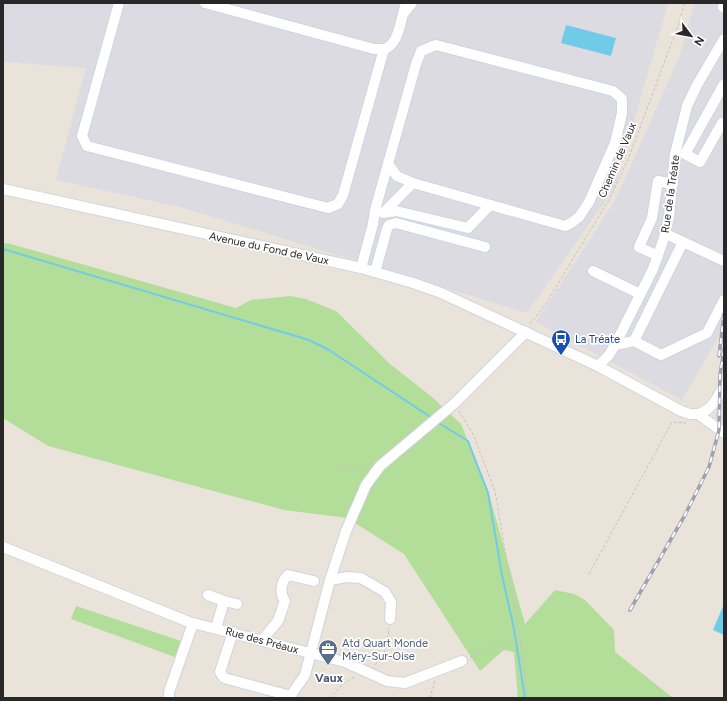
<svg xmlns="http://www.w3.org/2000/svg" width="727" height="701" font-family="Figtree,sans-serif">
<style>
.industrial{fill:#dddbe2}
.green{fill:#b2de99}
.water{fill:#71cbe8}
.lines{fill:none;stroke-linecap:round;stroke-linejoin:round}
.stream{stroke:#71cbe8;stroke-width:2}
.minor-casing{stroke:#d0d3e0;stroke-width:12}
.path{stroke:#c3c3c3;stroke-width:1;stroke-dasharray:3 2;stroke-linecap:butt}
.minor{stroke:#fff;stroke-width:10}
.rail-casing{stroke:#9da1b2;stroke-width:3.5}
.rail{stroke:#fff;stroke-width:2;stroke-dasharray:6;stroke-linecap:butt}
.labels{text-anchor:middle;stroke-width:3.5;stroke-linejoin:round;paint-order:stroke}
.street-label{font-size:11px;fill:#282828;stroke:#fff}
.transit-label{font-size:11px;fill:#164399;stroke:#fff;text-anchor:start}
.service-label{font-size:11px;fill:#4e5e75;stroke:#fff;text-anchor:start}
.neighbourhood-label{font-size:12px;font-weight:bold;fill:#4b5476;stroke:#fff}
</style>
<rect width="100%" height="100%" fill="#eae3da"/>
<g class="industrial">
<path d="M3 3H668L615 187 527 313 180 207 56 180 86 68 3 62Z"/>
<path d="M694 3H724V327L682 400 536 322 616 199 681 53Z"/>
<path d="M724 396V422L714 417Z"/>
</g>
<g class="green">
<path d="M3 241 4 243 11 244 236 308 251 300 290 296 306 299 336 311 390 364 432 397 461 424 488 490 525 624 555 590 574 594 585 600 614 630 615 652 673 698H518L514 652 504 650 480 671 404 554 347 518 284 510 48 446 3 418Z"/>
<path d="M76 606 181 641 175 657 71 619Z"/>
</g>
<g class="water">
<path d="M566 25 616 38 611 56 561 43Z"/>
<path d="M724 604V635L713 630Z"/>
</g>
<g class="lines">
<g class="stream">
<path d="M3 249 309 340 329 350 432 418"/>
<path d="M437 422 468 441 488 493 502 575 514 629 525 698"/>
</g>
<g class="minor-casing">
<g id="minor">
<path d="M119 3 82 136 87 146 328 208 338 204 343 195 384 49"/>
<path d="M205 3 374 49C377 49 381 49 384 49 397 46 400 25 403 14"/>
<path d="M406 3 403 14 412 3"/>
<path d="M724 5 723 7 724 8"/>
<path d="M722 123 700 162 685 154 724 84"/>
<path d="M388 164 397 176 413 183"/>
<path d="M3 189 361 268 413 283 439 292 598 366 681 411 690 414H698L724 433"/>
<path d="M383 213 396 211 468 228 490 205"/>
<path d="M666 234 724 261"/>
<path d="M658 256 639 247 652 218 658 181 673 184"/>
<path d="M361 268 373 224 375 210 416 64 421 51 436 45 613 91 622 99V113L615 143 589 202 579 217 571 223 565 226 413 183 384 212"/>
<path d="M593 271 640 294"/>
<path d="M375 272 387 229 389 225 396 223 485 247"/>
<path d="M634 341 683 242"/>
<path d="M615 345 634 341 661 355 707 333 724 300"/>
<path d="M598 366 609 355 615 345 653 269 664 238 669 217 675 154 687 106 697 85 724 39"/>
<path d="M698 414C712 410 717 398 724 386"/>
<path d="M3 547 189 622 345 662 387 681 405 683 462 661"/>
<path d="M330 580 347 577 361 578 385 592 391 602 390 619"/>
<path d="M208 595 224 601"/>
<path d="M216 628 224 601 237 604"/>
<path d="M233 632 220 672 224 678 291 696"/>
<path d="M262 640 278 621 285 601C279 593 281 582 288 575L314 581"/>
<path d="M169 698V692L193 623"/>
<path d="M289 698 305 675 330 580 346 531 366 485 380 466 455 403 526 332"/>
</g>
</g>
<g class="path">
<path d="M530 324 544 307 610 198 629 157 678 26 685 3"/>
<path d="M459 411 473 434 495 491 519 633 528 698"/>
<path d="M337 464 345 465 365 472"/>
<path d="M589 574 672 422 686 423"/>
<path d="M470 657 514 640 519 634"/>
<path d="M375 665 386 649 389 628"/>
<path d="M329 698C338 690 345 680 356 677"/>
<path d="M430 698 435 680"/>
</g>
<use href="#minor" class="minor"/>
<g class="rail-casing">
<g id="rail">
<path d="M719 356 724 314"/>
<path d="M630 610 685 515 709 467 719 430 720 375 724 349"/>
</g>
</g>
<use href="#rail" class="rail"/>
</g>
<defs>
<g id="bus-pin" transform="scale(1)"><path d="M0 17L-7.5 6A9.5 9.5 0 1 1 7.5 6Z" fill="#1a4fb4" stroke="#fff"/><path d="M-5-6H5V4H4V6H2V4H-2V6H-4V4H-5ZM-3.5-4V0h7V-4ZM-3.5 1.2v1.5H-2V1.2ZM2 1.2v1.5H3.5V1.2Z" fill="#fff"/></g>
<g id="office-pin" transform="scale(1)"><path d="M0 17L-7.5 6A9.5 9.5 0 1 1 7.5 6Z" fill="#5c6f8a" stroke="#fff"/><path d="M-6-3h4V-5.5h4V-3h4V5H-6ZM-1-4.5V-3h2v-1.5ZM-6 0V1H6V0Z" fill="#fff"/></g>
</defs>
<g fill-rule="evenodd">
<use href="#bus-pin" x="561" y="339"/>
<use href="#office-pin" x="328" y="649"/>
</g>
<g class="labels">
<g class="street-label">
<text transform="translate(617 160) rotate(-67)" y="4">Chemin de Vaux</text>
<text transform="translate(670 194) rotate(-82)" y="4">Rue de la Tréate</text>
<text transform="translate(269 248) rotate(12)" y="4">Avenue du Fond de Vaux</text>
<text transform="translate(262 640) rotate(15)" y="4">Rue des Préaux</text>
</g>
<g class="transit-label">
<text x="575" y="343">La Tréate</text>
</g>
<g class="service-label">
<text x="342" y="647">Atd Quart Monde<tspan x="342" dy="13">Méry-Sur-Oise</tspan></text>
</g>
<g class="neighbourhood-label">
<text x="329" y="682">Vaux</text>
</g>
</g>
<rect width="727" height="701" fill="none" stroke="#282828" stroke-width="8"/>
<g transform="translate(691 36) rotate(122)" stroke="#ffffff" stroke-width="3" paint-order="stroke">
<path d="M0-3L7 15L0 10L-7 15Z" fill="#282828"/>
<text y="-6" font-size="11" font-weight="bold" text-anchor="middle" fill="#282828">N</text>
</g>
</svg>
